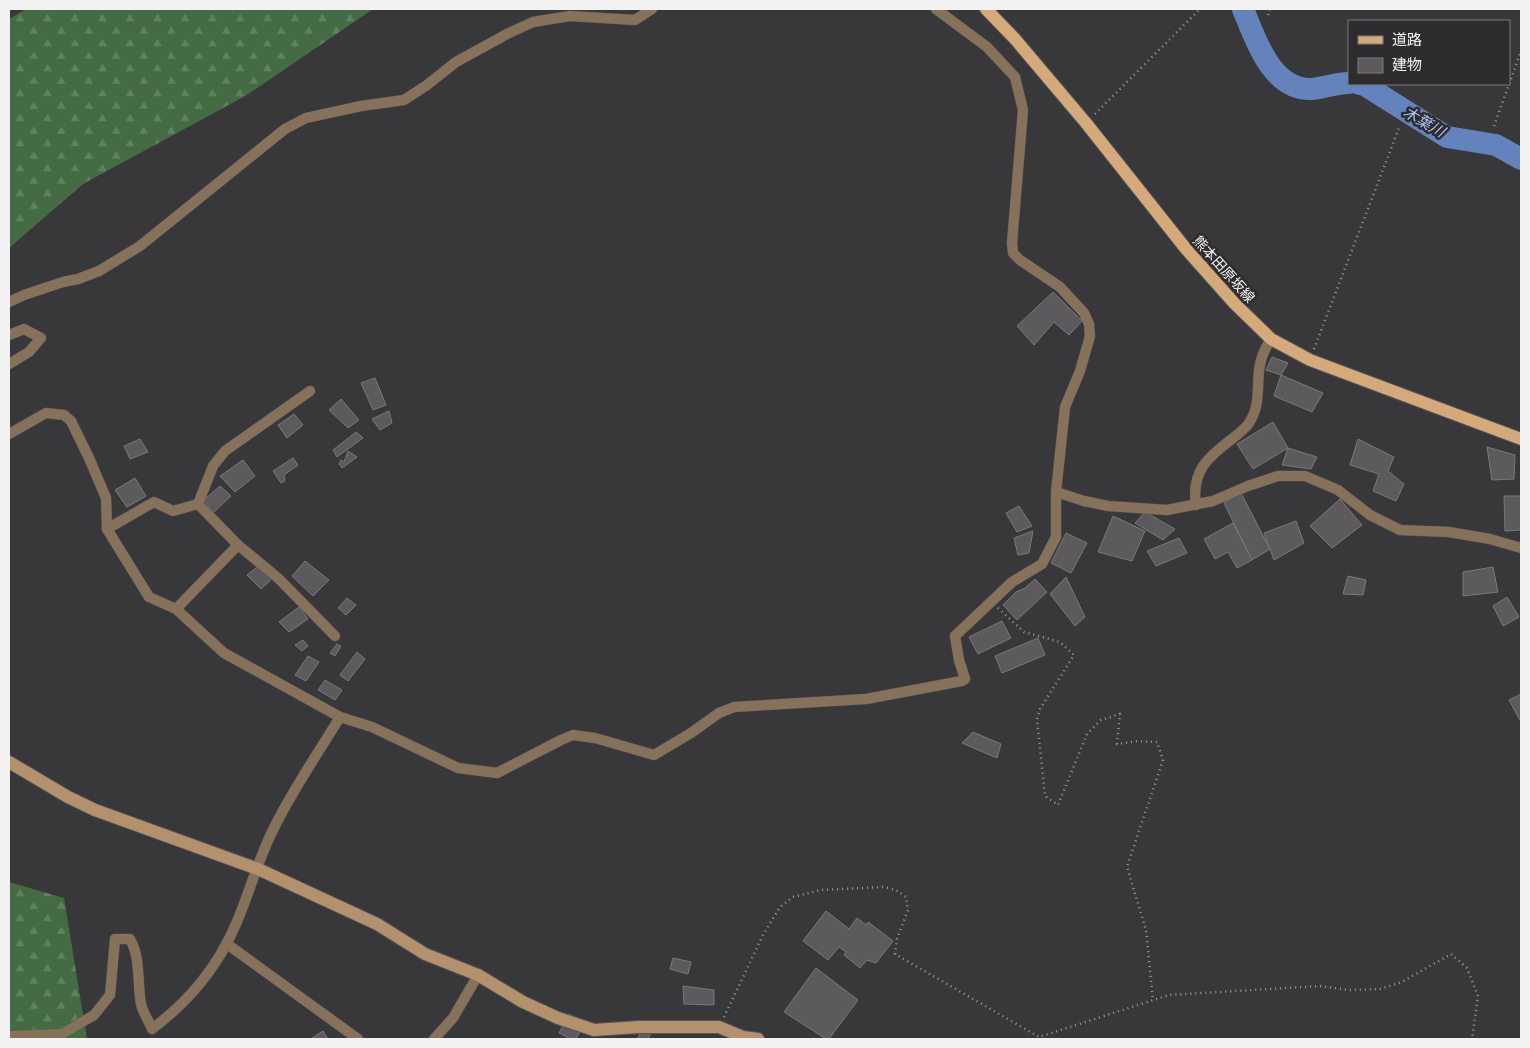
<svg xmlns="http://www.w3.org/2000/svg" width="1530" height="1048" font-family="'IBM Plex Sans','Noto Sans JP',sans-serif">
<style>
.forest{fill:url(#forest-firs)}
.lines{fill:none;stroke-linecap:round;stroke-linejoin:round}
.river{stroke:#6483bc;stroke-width:22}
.building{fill:#5c5a5c;stroke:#79787a}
.street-casing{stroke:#565557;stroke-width:11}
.secondary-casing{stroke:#565557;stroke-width:14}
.primary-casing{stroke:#565557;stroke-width:14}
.path{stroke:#9b9a9c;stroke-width:2.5;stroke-dasharray:1 4;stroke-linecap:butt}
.street{stroke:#86715b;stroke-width:10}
.secondary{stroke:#b3916d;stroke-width:12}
.primary{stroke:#d5aa7a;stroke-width:12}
.labels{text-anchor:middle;stroke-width:5;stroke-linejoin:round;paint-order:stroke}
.street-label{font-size:14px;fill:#f3f2f3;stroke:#2e2c2f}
.water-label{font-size:15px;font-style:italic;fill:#acc6f7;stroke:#2e2c2f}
</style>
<defs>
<pattern id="forest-firs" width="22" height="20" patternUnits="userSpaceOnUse" patternTransform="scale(1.25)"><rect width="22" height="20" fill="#456b45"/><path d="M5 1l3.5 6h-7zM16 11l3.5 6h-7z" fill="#608160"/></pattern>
</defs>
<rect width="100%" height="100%" fill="#383739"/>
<g class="forest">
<path d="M26 9H373L247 95 83 184 9 248V19Z"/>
<path d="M9 882 64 898 87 1039H9Z"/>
</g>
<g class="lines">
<g class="river">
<path d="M1243 9C1255 38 1271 90 1311 89 1323 88 1336 83 1349 83"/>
<path d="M1360 84H1363L1447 137 1496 145 1521 159"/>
</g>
</g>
<g class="building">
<path d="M1053 292 1082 321 1069 335 1054 322 1034 345 1017 326Z"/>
<path d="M1272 357 1288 363 1281 375 1266 370Z"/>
<path d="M1281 375 1323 393 1312 412 1274 396Z"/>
<path d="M375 378 386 405 373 410 361 383Z"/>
<path d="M341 399 359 420 348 428 329 410Z"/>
<path d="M389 411 392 423 380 430 372 419Z"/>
<path d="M294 414 303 425 287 438 278 425Z"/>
<path d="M1273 422 1288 448 1253 469 1237 444Z"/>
<path d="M356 432 363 438 337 457 333 450Z"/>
<path d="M140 439 148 452 130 459 124 446Z"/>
<path d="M1358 439 1394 457 1388 471 1404 484 1396 501 1373 491 1379 474 1350 465Z"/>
<path d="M1487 447 1515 455 1514 479 1492 480Z"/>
<path d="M1288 448 1317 457 1311 469 1282 465Z"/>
<path d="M348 451 357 457 342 468 339 464 341 460 344 462Z"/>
<path d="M293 458 298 465 284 475 285 481 281 483 273 471Z"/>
<path d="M243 460 255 476 235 492 220 476Z"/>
<path d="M135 478 146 496 127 507 115 490Z"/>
<path d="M220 486 231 496 213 513 204 500Z"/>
<path d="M1241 493 1270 549 1252 560 1224 503Z"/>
<path d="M1504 496H1521V530L1505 531Z"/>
<path d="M1340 499 1362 525 1332 548 1310 526Z"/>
<path d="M1019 506 1032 526 1017 532 1006 513Z"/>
<path d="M1145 512 1175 529 1163 540 1135 523Z"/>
<path d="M1113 516 1145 531 1132 561 1098 552Z"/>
<path d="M1296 521 1304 543 1274 560 1264 533Z"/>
<path d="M1233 523 1252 560 1237 568 1228 552 1215 559 1204 539Z"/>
<path d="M1033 531 1029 553 1018 555 1014 538Z"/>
<path d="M1066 533 1087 543 1071 573 1051 563Z"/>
<path d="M1179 538 1187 553 1156 566 1147 551Z"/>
<path d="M305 561 329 580 313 596 292 576Z"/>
<path d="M260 565 272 579 261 589 247 575Z"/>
<path d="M1493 567 1498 592 1463 596V572Z"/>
<path d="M1348 576 1366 580 1363 595 1343 594Z"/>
<path d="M1066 577 1085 617 1075 626 1050 594Z"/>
<path d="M1035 579 1047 592 1017 620 1003 605 1016 592 1025 588Z"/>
<path d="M1507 597 1519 617 1503 626 1493 606Z"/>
<path d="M347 598 356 605 346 615 338 608Z"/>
<path d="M299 607 308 619 289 632 279 622Z"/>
<path d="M1002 621 1011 638 978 654 969 637Z"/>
<path d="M1038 638 1045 655 1002 673 995 656Z"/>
<path d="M303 640 308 646 302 651 295 645Z"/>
<path d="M337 644 341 646 335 656 330 653Z"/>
<path d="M357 652 365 659 348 681 340 675Z"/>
<path d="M308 656 319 662 306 681 295 675Z"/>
<path d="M325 680 342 690 335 700 318 690Z"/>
<path d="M1521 694V722L1509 700Z"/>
<path d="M973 732 1001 744 997 758 962 743Z"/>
<path d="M826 911 849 929 857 918 866 925 868 922 893 941 876 963 867 960 860 968 844 955 846 952 839 947 828 960 803 941Z"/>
<path d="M673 958 691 962 688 974 670 969Z"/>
<path d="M816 968 858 1000 829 1039H826L784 1012Z"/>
<path d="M683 986 714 990V1005L684 1004Z"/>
<path d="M569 1014 585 1022 576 1039H571L559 1033Z"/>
<path d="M323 1031 328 1039H313L312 1038Z"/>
<path d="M641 1032 651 1033 648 1039H637Z"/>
</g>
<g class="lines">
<g class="street-casing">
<g id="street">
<path d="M9 302 24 295 63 282 78 279 99 271 140 246 285 129 306 118 361 106 404 100 427 85 456 62 507 34 533 22 570 16 635 20 652 9"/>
<path d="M9 335 24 329 41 338 29 352 9 364"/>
<path d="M9 434 46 413 64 415 71 421 89 458 106 498 107 529 149 597 176 609 224 653 340 717 372 727 458 768 497 773 561 740 573 735 595 738 654 755 691 733 719 713 734 707 866 699 962 681 965 679 959 660 955 636 1012 582 1042 564 1056 537V492L1065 407 1080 371 1090 336 1089 324 1084 313 1060 287 1020 260 1013 253 1012 243 1023 110 1015 77 987 47 936 9"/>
<path d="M1056 492 1084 501 1108 506 1167 510 1213 501 1248 486 1278 476H1305L1338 490 1370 515 1400 530 1449 532 1490 539 1521 548"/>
<path d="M1196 505C1191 471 1208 457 1232 439 1238 434 1245 429 1249 423 1260 407 1257 389 1259 371 1260 360 1265 348 1271 339"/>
<path d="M107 529 154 502 173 511 198 504"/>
<path d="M238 545 198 504 213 466 225 451 310 391"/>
<path d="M176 609 238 545 278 578 335 636"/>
<path d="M227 944 358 1039"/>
<path d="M9 1036 62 1034 94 1015 110 995 115 939H130C141 958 137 983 141 1004 143 1013 149 1021 152 1029 190 1000 217 968 236 924 249 894 258 860 272 832 291 792 317 755 340 717"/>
<path d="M434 1039 453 1018 478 975"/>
</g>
</g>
<g class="secondary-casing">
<path id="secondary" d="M9 762 68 797 95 810 258 869 377 924 425 954 478 975 523 1002 558 1018 594 1030 639 1027H719L743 1037 758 1039"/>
</g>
<g class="primary-casing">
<path id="primary" d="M986 9 1015 39 1086 123 1186 249 1235 304 1271 339 1310 360 1521 439"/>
</g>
<g class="path">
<path d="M1268 15 1270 9"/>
<path d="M1095 114 1200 9"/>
<path d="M1494 126 1521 51"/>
<path d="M1314 349 1399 128"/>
<path d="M998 608 1024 632 1060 642 1074 655 1040 709 1037 719 1045 796 1058 805 1087 734 1101 720 1120 714 1117 744 1138 741 1157 742 1163 760 1127 867 1146 930 1153 1000"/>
<path d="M724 1017 763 935 780 907 793 897 820 890 884 887 896 890 906 897 908 910 897 939 895 954 1039 1037 1169 995 1320 986 1348 990 1380 989 1402 982 1451 954 1467 968 1478 996 1472 1039"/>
</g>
<use href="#street" class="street"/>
<use href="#secondary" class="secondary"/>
<use href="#primary" class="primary"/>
</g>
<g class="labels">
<g class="street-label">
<text transform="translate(1224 269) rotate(48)" y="5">熊本田原坂線</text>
</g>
<g class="water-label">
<text transform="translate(1424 122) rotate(30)" y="5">木葉川</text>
</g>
</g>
<rect width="1530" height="1048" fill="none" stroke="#f3f2f3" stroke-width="20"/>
<rect x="1348" y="20" width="162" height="65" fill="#2e2c2f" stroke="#7d7b7d"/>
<rect x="1358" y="36" width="25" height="8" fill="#d5aa7a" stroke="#7d7b7d"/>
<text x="1392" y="45" font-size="15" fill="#f3f2f3">道路</text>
<rect x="1358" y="58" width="25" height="15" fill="#5c5a5c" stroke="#7d7b7d"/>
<text x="1392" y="70" font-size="15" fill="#f3f2f3">建物</text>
</svg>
